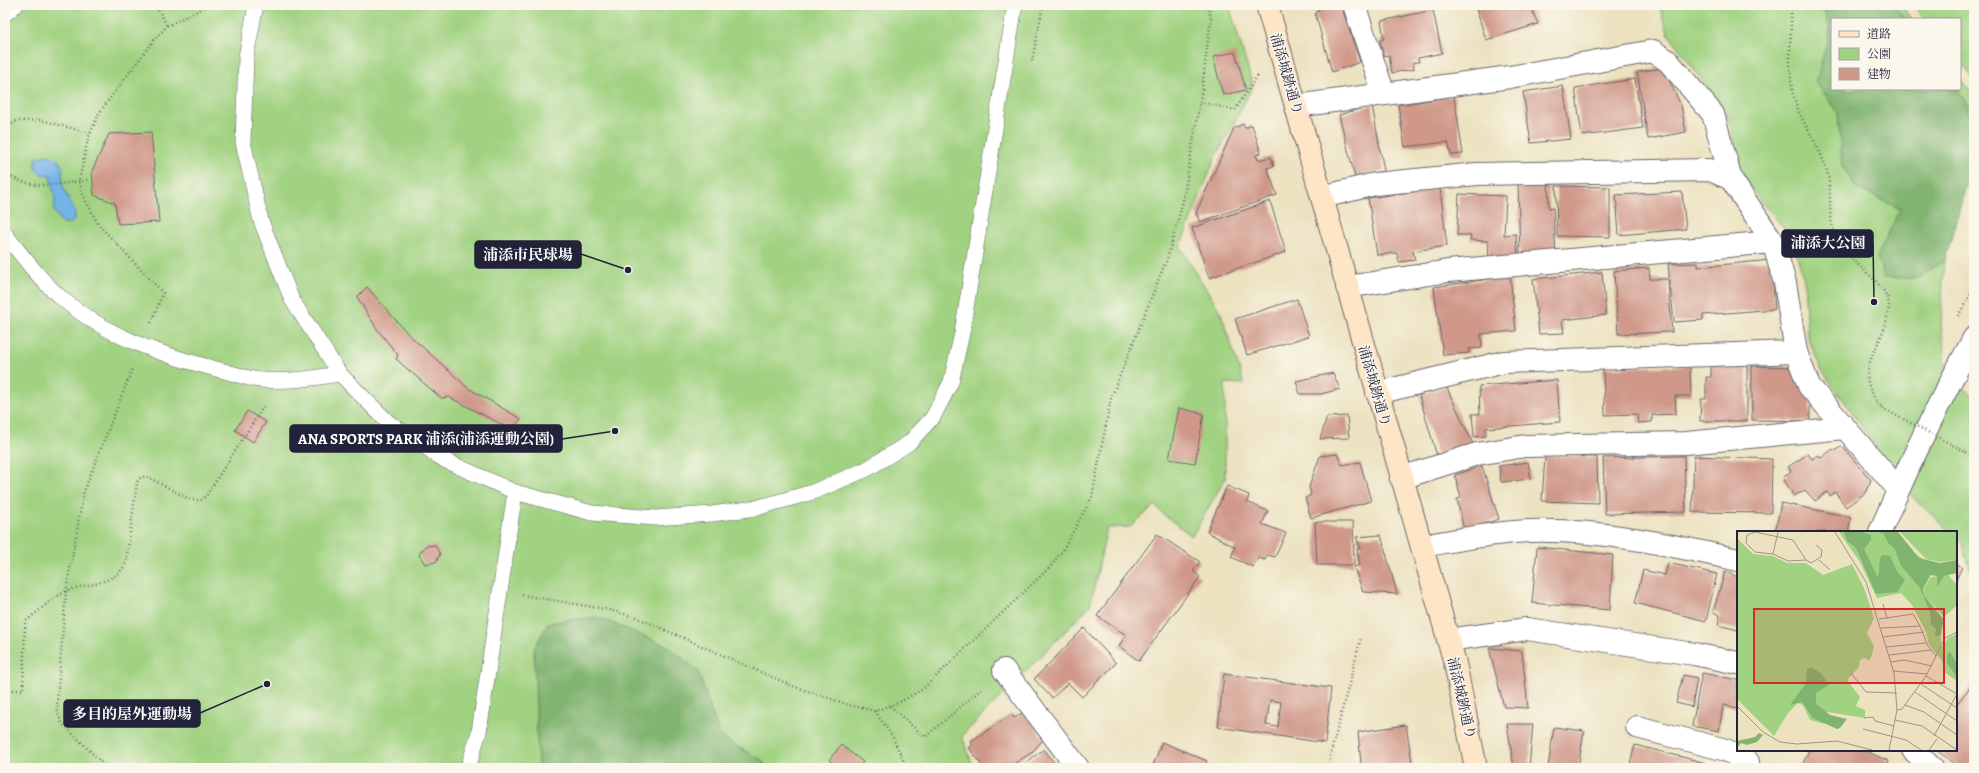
<svg xmlns="http://www.w3.org/2000/svg" width="1979" height="773" font-family="Alegreya,'Noto Serif JP',serif">
<style>
.green{fill:#a0d281;stroke:#617a5e}
.forest{fill:#80b46f;stroke:#516b55}
.water{fill:#75b4e8;stroke:#4c6b92}
.building{fill:#cf9889;fill-rule:evenodd}
.lines{fill:none;stroke-linecap:round;stroke-linejoin:round}
.service-casing{stroke:#69656a;stroke-width:16}
.minor-casing{stroke:#69656a;stroke-width:24}
.secondary-casing{stroke:#69656a;stroke-width:24}
.path{stroke:#69656a;stroke-width:2.5;stroke-dasharray:1 3;stroke-linecap:butt}
.service{stroke:#fff;stroke-width:15}
.minor{stroke:#fff;stroke-width:22}
.secondary{stroke:#fee5c5;stroke-width:22}
.path-bridge{stroke:#69656a;stroke-width:2.5;stroke-dasharray:1 3;stroke-linecap:butt}
.labels{text-anchor:middle;stroke-width:3;stroke-linejoin:round;paint-order:stroke}
.street-label{font-size:14px;fill:#22223b;stroke:#fbf7ec}
.inset-road{fill:none;stroke:#9b958b;stroke-width:1}
.view{fill:#d62828;fill-opacity:0.15;stroke:#d62828;stroke-width:2}
.inset-edge{fill:none;stroke:#22223b;stroke-width:2}
.leader{fill:none;stroke:#22223b;stroke-width:1.5}
.callout-dot{fill:#22223b;stroke:#fbf7ec;stroke-width:1.5}
.callout{fill:#22223b;stroke:#22223b;stroke-width:1.5}
.callout-label{font-size:15px;text-anchor:middle;font-weight:bold;fill:#fff}
</style>
<rect width="100%" height="100%" fill="#fbf7ec"/>
<filter id="ink" filterUnits="userSpaceOnUse"><feTurbulence type="fractalNoise" baseFrequency=".025" numOctaves="2"/><feDisplacementMap in="SourceGraphic" scale="8" xChannelSelector="R" yChannelSelector="G"/><feConvolveMatrix kernelMatrix="1 2 1 2 8 2 1 2 1" color-interpolation-filters="sRGB"/></filter>
<filter id="wash" filterUnits="userSpaceOnUse"><feTurbulence type="fractalNoise" baseFrequency=".012" numOctaves="4" result="noise"/><feDisplacementMap in="SourceGraphic" scale="16" xChannelSelector="R" yChannelSelector="G"/><feGaussianBlur stdDeviation="0.9" result="paint"/><feColorMatrix in="noise" values="0 0 0 0 0 0 0 0 0 0 0 0 0 0 0 0 0 1.4 0 .05"/><feComposite in="paint" operator="in"/></filter>
<g filter="url(#wash)">
<rect width="100%" height="100%" fill="#ece2c0"/>
<g class="green">
<path d="M5 5H1229L1253 86 1214 161 1180 247 1221 313 1244 384 1225 383V479L1192 536 1164 515 1155 505 1130 527 1107 528 1090 606 962 736 974 768H5Z"/>
<path d="M1659 5H1901L1912 19H1832V89H1960V78L1974 96V157L1946 216 1941 323 1947 375 1974 396V579L1961 541 1956 537V532H1951L1913 498 1821 369 1807 335 1804 280 1792 238 1752 190 1741 169 1727 114 1669 35Z"/>
<path d="M1913 5H1974V79L1960 62V19H1924Z"/>
</g>
<g class="forest">
<path d="M1822 5H1894L1905 19H1832V89H1958L1968 106 1972 165 1945 260 1917 279 1884 277 1877 257 1900 209 1857 188 1842 166 1838 112 1816 83 1830 29Z"/>
<path d="M597 617 668 646 698 671 720 737 762 760 765 768H538L534 649 548 623Z"/>
</g>
<path class="water" d="M49 155C69 162 59 174 64 189 67 198 89 226 62 223L54 211 55 199 50 176 39 173 35 168V161L38 157Z"/>
<g id="blocks">
<g class="building">
<path d="M1323 5H1341L1360 62 1332 72 1315 13Z"/>
<path d="M1364 5H1390V6L1365 10Z"/>
<path d="M1475 5H1530L1538 24 1486 40Z"/>
<path d="M1433 10 1442 53 1418 58 1419 62H1413L1414 69 1392 73 1389 55 1383 56 1380 40 1384 39 1381 21Z"/>
<path d="M1235 52 1246 90 1223 95 1213 57Z"/>
<path d="M1663 68 1681 105 1686 132 1648 139 1637 72Z"/>
<path d="M1635 79 1643 128 1582 136 1575 88Z"/>
<path d="M1563 86 1571 139 1531 143 1523 92Z"/>
<path d="M1454 96 1463 154 1451 155 1448 142 1405 147 1398 105Z"/>
<path d="M1372 105 1384 171 1355 177 1339 115Z"/>
<path d="M1243 124 1245 128 1252 125 1261 153 1256 155 1258 160 1271 157 1274 166 1267 168 1277 195 1200 222 1196 213 1234 128Z"/>
<path d="M151 132 159 222 118 224 115 203 94 195 92 171 109 134Z"/>
<path d="M1518 183H1548L1549 208H1553L1556 254 1520 258Z"/>
<path d="M1556 186 1610 187V237L1557 236Z"/>
<path d="M1440 188 1447 246 1413 251 1415 260 1399 262 1397 253 1377 255 1368 198Z"/>
<path d="M1682 192 1686 229 1619 235 1616 195Z"/>
<path d="M1459 194 1506 196 1504 235 1516 234 1518 258 1489 260 1488 241 1470 240 1471 235H1457Z"/>
<path d="M1270 201 1286 252 1209 278 1192 228Z"/>
<path d="M1771 260 1775 309 1703 315V320L1674 322 1668 264 1698 263V267Z"/>
<path d="M1649 268 1650 279H1668L1672 332 1618 334 1614 271Z"/>
<path d="M1602 272 1606 315 1562 320 1564 333 1539 334 1533 279Z"/>
<path d="M1510 276 1516 331 1481 334 1482 348 1469 349V353L1443 355 1434 287Z"/>
<path d="M367 287 408 334 468 388 521 419 512 430 449 397 441 398 396 359 398 355 377 329 357 297Z"/>
<path d="M1297 299 1309 336 1247 355 1235 319Z"/>
<path d="M1711 363 1747 364V421H1700L1701 399H1706V377H1711Z"/>
<path d="M1690 366 1691 396H1675L1676 414 1652 415V422L1638 423 1637 414 1605 415 1603 368Z"/>
<path d="M1752 366 1793 367 1810 398V421L1752 420Z"/>
<path d="M1333 373 1340 389 1321 394H1300L1296 381Z"/>
<path d="M1557 380 1560 422 1486 428V436L1474 437 1472 414H1480L1479 386Z"/>
<path d="M1446 386 1474 446 1437 456 1419 395Z"/>
<path d="M1179 408 1204 414 1195 463 1169 459Z"/>
<path d="M247 411 266 422 253 442 235 430Z"/>
<path d="M1347 416 1349 438 1320 439 1327 417Z"/>
<path d="M1842 446 1871 480 1865 493 1846 507 1835 492 1830 496 1827 492 1815 501 1805 490 1794 496 1783 478 1791 471 1788 467 1808 454 1812 459 1818 455 1821 458 1833 449 1835 451Z"/>
<path d="M1337 454 1342 465 1360 462 1371 501 1311 518 1305 498 1311 495 1309 487 1320 456Z"/>
<path d="M1545 456 1597 457 1598 503 1542 501Z"/>
<path d="M1684 456 1686 512 1605 514 1603 458Z"/>
<path d="M1694 456 1772 459 1771 513 1692 512Z"/>
<path d="M1528 462 1531 479 1501 482 1499 466Z"/>
<path d="M1482 466 1499 519 1464 530 1457 499 1461 498 1455 475Z"/>
<path d="M1227 486 1249 495 1247 502 1268 511 1262 524 1286 533 1275 557 1267 555 1265 560 1258 558 1253 567 1231 557 1235 547 1207 532Z"/>
<path d="M1781 503 1851 517 1848 532H1775Z"/>
<path d="M1315 522H1353L1354 565H1317Z"/>
<path d="M1157 534 1200 562 1193 571 1200 577 1139 661 1119 646 1126 635 1097 616Z"/>
<path d="M1381 535 1397 594 1363 592 1354 567 1360 565 1357 549 1361 548 1356 537Z"/>
<path d="M435 545 440 554 436 562 425 564 419 555 425 546Z"/>
<path d="M1537 547 1613 555 1610 610 1532 603Z"/>
<path d="M1668 563 1717 574 1706 621 1635 603 1643 570 1665 575Z"/>
<path d="M1956 564 1962 567 1956 580Z"/>
<path d="M1725 572 1738 577V630L1718 625 1720 615 1713 612Z"/>
<path d="M1084 628 1116 663 1082 697 1068 683 1052 698 1034 679Z"/>
<path d="M1489 648 1522 651 1528 708 1504 707Z"/>
<path d="M1702 673 1738 680V708L1723 705 1719 731 1692 726Z"/>
<path d="M1224 674 1331 688 1325 743 1218 727ZM1270 700 1281 702 1278 727 1266 725Z"/>
<path d="M1683 675 1697 678 1692 707 1676 703Z"/>
<path d="M1974 682V766L1972 768H1961L1936 750H1956V705Z"/>
<path d="M1024 712 1044 739 1031 753 1007 768H984L969 748 972 745 971 741 1012 714 1014 718Z"/>
<path d="M1507 724H1533L1529 768H1514Z"/>
<path d="M1406 725 1413 768H1366V765L1361 764 1358 732Z"/>
<path d="M1554 727 1584 731 1578 768H1548Z"/>
<path d="M1162 742 1207 761 1205 768H1152Z"/>
<path d="M841 745 863 762 858 768H840L829 760Z"/>
<path d="M1635 745 1706 763 1705 768H1629Z"/>
<path d="M1044 749 1058 768H1019Z"/>
<path d="M1809 750H1863L1889 761 1887 768H1801Z"/>
</g>
</g>
</g>
<g filter="url(#ink)">
<use href="#blocks" fill-opacity="0" stroke="#69656a" stroke-width="1"/>
<g class="lines">
<g class="service-casing">
<g id="service">
<path d="M256 5 246 57 243 142 261 221 292 300 340 374 388 422 446 461 515 492 592 513 655 518 712 514 756 508 813 492 867 469 909 443 933 417 951 382 962 333 1015 5"/>
<path d="M5 14 16 5"/>
<path d="M5 234C22 255 38 278 59 296 105 336 161 355 220 370 233 373 247 379 261 380 287 382 314 378 340 374"/>
<path d="M468 768 479 732 515 492"/>
</g>
</g>
<g class="minor-casing">
<g id="minor">
<path d="M1354 5 1384 94"/>
<path d="M1296 106 1510 77 1653 51 1668 61 1713 114 1731 179"/>
<path d="M1322 197 1375 184 1477 174 1710 170 1731 179 1773 242 1785 283 1796 352 1809 386 1898 489"/>
<path d="M1347 287 1448 271 1773 242"/>
<path d="M1377 393 1504 362 1796 352"/>
<path d="M1401 478 1477 454 1525 446 1686 443 1845 428"/>
<path d="M1880 532C1908 466 1939 401 1974 338"/>
<path d="M1422 546C1456 540 1496 532 1531 531 1599 529 1672 545 1738 560"/>
<path d="M1448 640 1527 629 1694 654 1738 663"/>
<path d="M1004 670 1078 768"/>
<path d="M1637 727 1726 750 1748 762"/>
<path d="M1913 750 1932 768"/>
</g>
</g>
<g class="secondary-casing">
<path id="secondary" d="M1267 5 1455 663 1476 768"/>
</g>
<g class="path">
<path d="M152 5 160 12 167 26"/>
<path d="M1791 5C1792 34 1787 64 1793 93 1799 121 1819 143 1827 171 1833 193 1826 217 1837 239 1849 265 1884 278 1889 304 1889 310 1887 317 1886 322 1876 358 1852 372 1882 408"/>
<path d="M1032 61 1043 5"/>
<path d="M1200 102 1235 110 1258 75"/>
<path d="M5 128 17 121 40 120 90 133"/>
<path d="M5 173C33 192 56 184 87 180"/>
<path d="M1958 316 1974 288"/>
<path d="M151 323 163 293 98 224 83 195 79 181 88 139 99 113 154 40 167 26 209 5"/>
<path d="M1966 452 1974 457"/>
<path d="M522 595 605 609 636 617 790 685 849 705 875 711 902 701 923 689 1050 567 1063 550 1092 497 1111 398 1168 256 1183 201 1201 95 1211 18 1208 5"/>
<path d="M5 690H23L25 622C36 613 55 596 67 591 88 582 114 586 126 563L137 482 141 477 146 476 191 500H202L206 496 265 404"/>
<path d="M890 706 925 737 984 687"/>
<path d="M875 711 892 736 907 768"/>
<path d="M107 768 62 723 58 714 57 702 66 591 84 491 133 367"/>
<path d="M1327 768 1361 638"/>
</g>
<use href="#service" class="service"/>
<use href="#minor" class="minor"/>
<use href="#secondary" class="secondary"/>
<path class="path-bridge" d="M1882 408 1966 452"/>
</g>
</g>
<g class="labels">
<g class="street-label">
<text transform="translate(1287 74) rotate(74)" y="5">浦添城跡通り</text>
<text transform="translate(1375 386) rotate(74)" y="5">浦添城跡通り</text>
<text transform="translate(1462 698) rotate(77)" y="5">浦添城跡通り</text>
</g>
</g>
<g transform="translate(1737 531)">
<rect width="220" height="220" fill="#ece2c0"/>
<path d="M102 1H154L172 18 187 29 196 41 185 60 187 64V57L194 46 211 44 220 54V74L207 86 190 67 208 90 204 99V114L206 116 211 107 220 103V131L212 121 220 137V150L207 141 205 130 192 114 189 101 175 74 164 62 140 67 123 31ZM163 1H220V29L203 31 189 28ZM0 7 16 23 36 25 50 32H69L86 44 115 33 127 57 137 87 130 102 137 115 135 124 132 130 128 127 123 129 122 136 110 149 123 166 119 175 128 179V187L90 181 87 186 88 193 73 189 66 174 61 172 51 182 37 205 0 168Z" fill="#a0d281"/>
<path d="M107 1H125L134 4V9L127 18 141 47 143 28 145 24 153 25 161 42 168 49 160 61 139 63 119 17 110 10ZM141 1H161L182 27 203 32 220 29V42L207 45 200 56V45L193 44 186 57 187 65 206 88 204 103 201 105H198L199 98 194 94 193 81 183 57 164 35 158 18 152 13 146 2ZM213 121 220 132V146L210 132V123ZM75 137 84 142 92 154 79 162V173L93 184 110 188 103 197 100 198 76 187 65 171 53 174 69 152 70 138ZM22 202 26 204 20 211 10 214 4 212 0 217V210L18 206Z" fill="#80b46f"/>
<path class="inset-road" d="M98 1 129 51 157 142 160 179 152 219M36 23 41 1M69 29 51 30 36 23 18 21 9 12 10 4 18 1 56 9 69 29 74 32 84 26 85 19 79 14M82 29 93 39M146 73 150 87M142 88 176 83 183 95M144 97 183 95 191 115 199 125M146 106 187 101M149 116 189 112M152 124 194 119M154 131 167 129 195 135M156 140 190 143M114 142 129 161 160 162M189 145 220 163M184 153 220 177M178 161 220 190M168 174 187 181 220 204M0 175 26 201 43 211 60 213 100 210 135 219M160 179 165 178 189 145 208 107 220 101M127 187 136 186 138 190 157 195M158 189 185 195 220 219M126 198 169 209 184 219M197 205 220 163M192 219 200 208"/>
<path class="view" d="M17 78H207V152H17Z"/>
<rect width="220" height="220" class="inset-edge"/>
</g>
<path class="leader" d="M1874 302L1873 243M628 270L581 254M615 431L562 439M267 684L200 713"/>
<g class="callout-dot">
<circle cx="1874" cy="302" r="4"/>
<circle cx="628" cy="270" r="4"/>
<circle cx="615" cy="431" r="4"/>
<circle cx="267" cy="684" r="4"/>
</g>
<g class="callout">
<rect x="1782" y="230" width="91" height="27" rx="4"/>
<rect x="475" y="241" width="106" height="27" rx="4"/>
<rect x="290" y="425" width="272" height="27" rx="4"/>
<rect x="64" y="700" width="136" height="27" rx="4"/>
</g>
<g class="callout-label">
<text x="1828" y="248">浦添大公園</text>
<text x="528" y="260">浦添市民球場</text>
<text x="426" y="444">ANA SPORTS PARK 浦添(浦添運動公園)</text>
<text x="132" y="719">多目的屋外運動場</text>
</g>
<rect width="1979" height="773" fill="none" stroke="#fbf7ec" stroke-width="20"/>
<rect x="1831" y="18" width="130" height="72" fill="#fbf7ec" stroke="#a4a2a5"/>
<rect x="1839" y="31" width="20" height="6" fill="#fee5c5" stroke="#a4a2a5"/>
<text x="1867" y="38" font-size="12" fill="#22223b">道路</text>
<rect x="1839" y="48" width="20" height="12" fill="#a0d281" stroke="#a4a2a5"/>
<text x="1867" y="58" font-size="12" fill="#22223b">公園</text>
<rect x="1839" y="68" width="20" height="12" fill="#cf9889" stroke="#a4a2a5"/>
<text x="1867" y="78" font-size="12" fill="#22223b">建物</text>
</svg>
